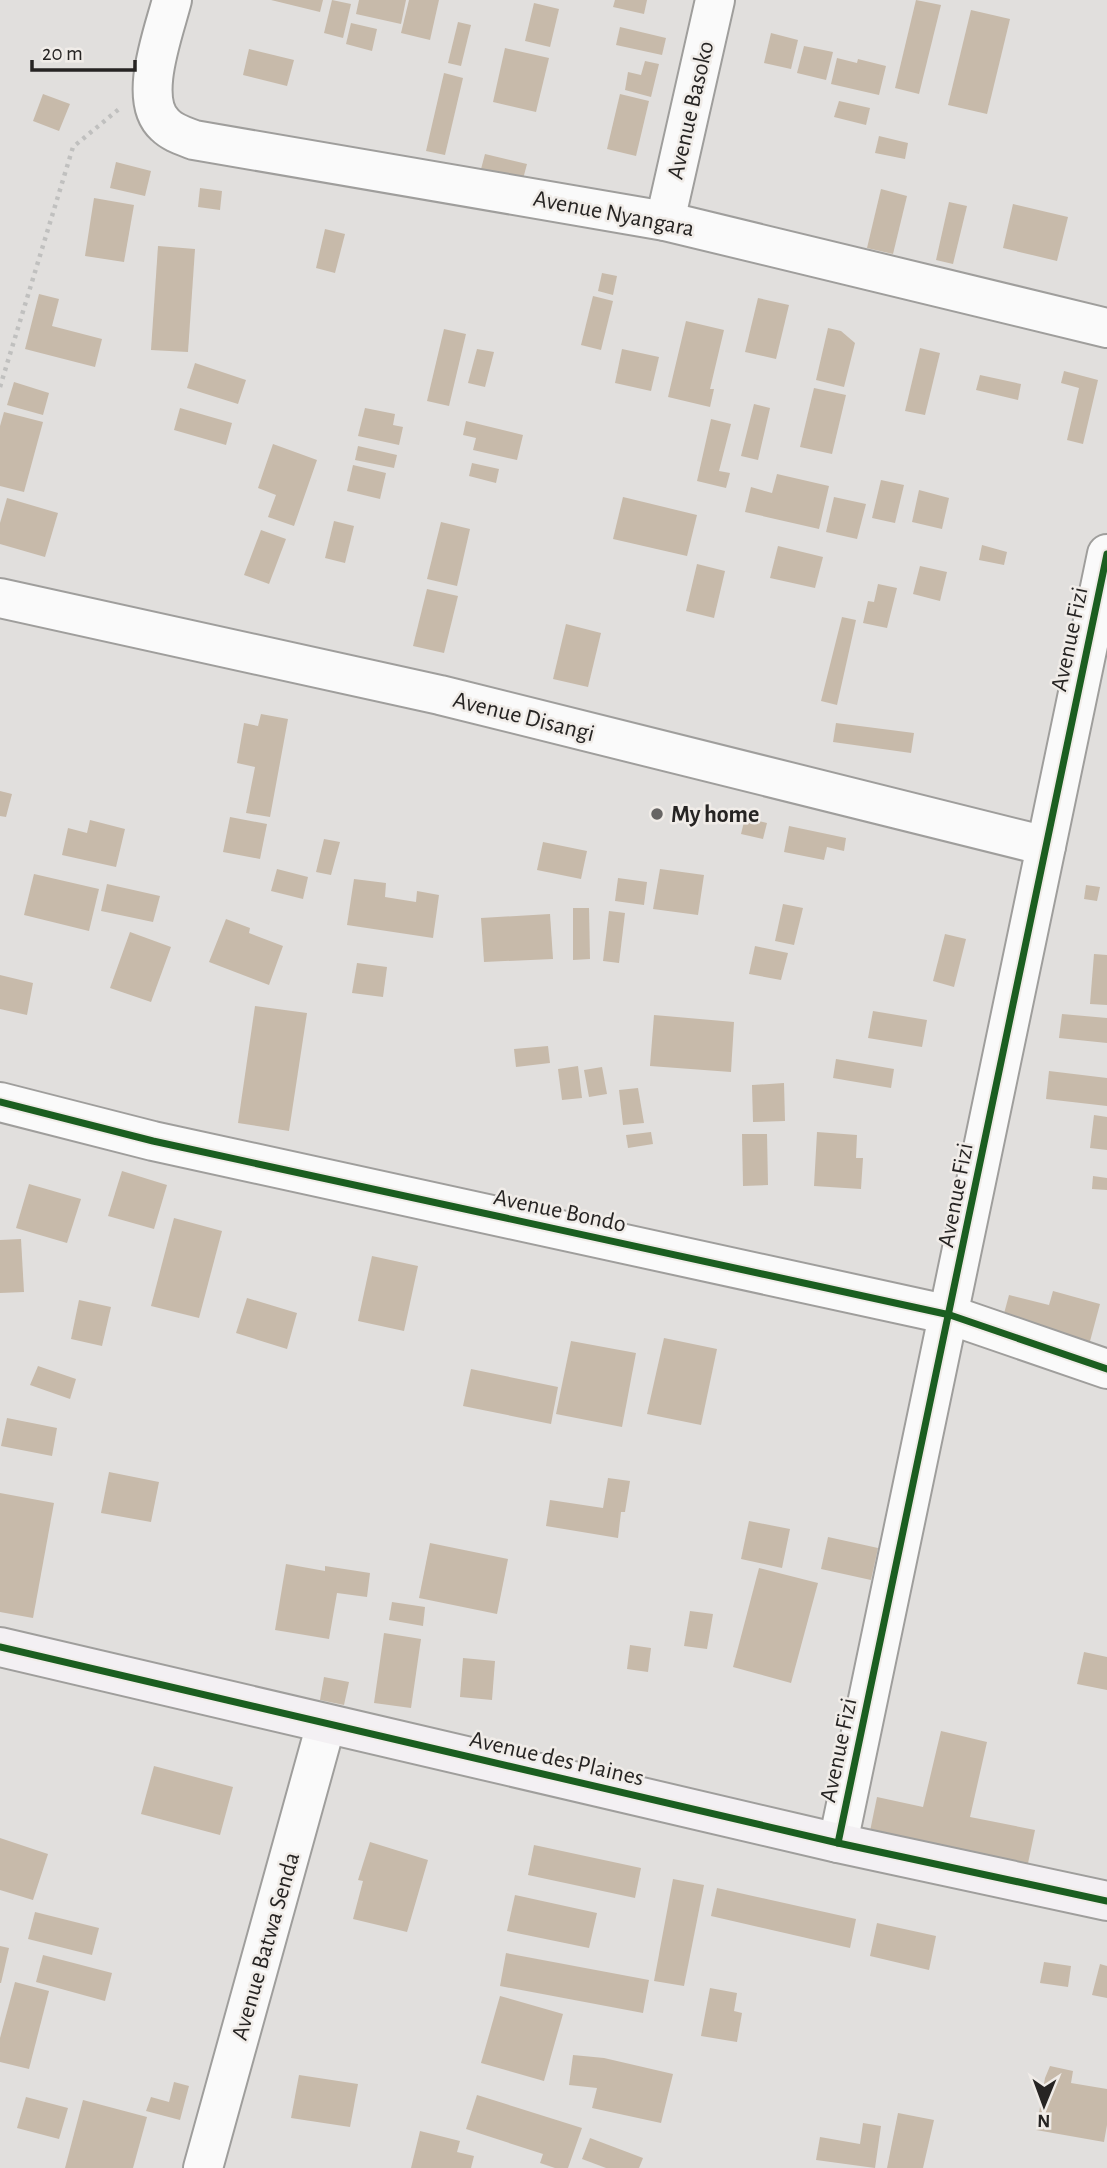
<svg xmlns="http://www.w3.org/2000/svg" width="1107" height="2168" font-family="'Alegreya Sans',sans-serif">
<style>
.building{fill:#c7baaa}
.lines{fill:none;stroke-linecap:round;stroke-linejoin:round}
.street-casing{stroke:#9f9e9c;stroke-width:42}
.secondary-casing{stroke:#9f9e9c;stroke-width:42}
.path{stroke:#c0c0bf;stroke-width:4.5;stroke-dasharray:3.5 5;stroke-linecap:butt}
.street{stroke:#fafafa;stroke-width:38}
.secondary{stroke:#f3f0f3;stroke-width:38}
.cycleway-casing{stroke:#f0ece8;stroke-width:11}
.cycleway{stroke:#1b5e20;stroke-width:7}
.poi-dot{fill:#676564;stroke:#f0ece8;stroke-width:2.5}
.labels{text-anchor:middle;stroke-width:5;stroke-linejoin:round;paint-order:stroke}
.street-label{font-size:24px;fill:#262423;stroke:#f0ece8}
.poi-label{font-size:24px;font-weight:bold;fill:#262423;stroke:#f0ece8;text-anchor:start}
</style>
<rect width="100%" height="100%" fill="#e1dfdd"/>
<g class="building">
<path d="M271 0H323L320 12Z"/>
<path d="M332 0 351 4 343 38 324 33Z"/>
<path d="M359 0H406L401 24 356 14Z"/>
<path d="M409 0H439L430 40 401 33Z"/>
<path d="M615 0H647L644 14 613 7Z"/>
<path d="M916 0 941 5 919 94 895 88Z"/>
<path d="M534 3 559 9 550 47 525 41Z"/>
<path d="M971 10 1010 19 987 114 948 105Z"/>
<path d="M458 22 471 25 461 66 448 63Z"/>
<path d="M351 23 377 29 372 51 346 44Z"/>
<path d="M620 27 666 38 662 55 616 45Z"/>
<path d="M771 33 798 40 791 69 764 63Z"/>
<path d="M804 46 833 52 826 80 797 73Z"/>
<path d="M505 48 549 58 536 112 493 102Z"/>
<path d="M249 49 294 60 287 86 243 75Z"/>
<path d="M837 58 857 63 858 59 886 66 879 95 831 84Z"/>
<path d="M645 61 659 64 651 97 625 90 628 72 641 75Z"/>
<path d="M444 73 463 78 445 155 426 151Z"/>
<path d="M43 94 70 104 59 131 33 121Z"/>
<path d="M620 94 649 101 636 156 607 149Z"/>
<path d="M839 101 870 108 866 125 834 117Z"/>
<path d="M879 136 908 143 905 159 875 153Z"/>
<path d="M485 154 527 164 523 179 481 169Z"/>
<path d="M116 162 151 171 145 196 110 188Z"/>
<path d="M200 188 222 191 220 210 198 207Z"/>
<path d="M881 189 907 196 893 254 867 248Z"/>
<path d="M94 198 134 205 124 262 85 256Z"/>
<path d="M949 202 967 206 953 264 936 260Z"/>
<path d="M1013 204 1068 217 1057 261 1003 248Z"/>
<path d="M325 229 345 234 335 273 316 268Z"/>
<path d="M158 246 195 249 188 352 151 350Z"/>
<path d="M602 273 617 276 613 295 598 291Z"/>
<path d="M39 294 59 299 52 326 102 339 95 367 25 349Z"/>
<path d="M593 296 613 301 601 350 581 345Z"/>
<path d="M758 298 789 305 776 359 745 352Z"/>
<path d="M686 321 724 330 710 389H714L710 407 668 397Z"/>
<path d="M828 328 841 331 855 343 844 387 816 380Z"/>
<path d="M444 329 466 334 449 406 427 401Z"/>
<path d="M920 348 940 353 925 415 905 411Z"/>
<path d="M477 349 494 352 485 387 468 383Z"/>
<path d="M622 349 659 357 651 391 615 383Z"/>
<path d="M195 363 246 380 238 404 187 388Z"/>
<path d="M1064 371 1098 380 1083 444 1067 440 1079 388 1061 383Z"/>
<path d="M980 375 1021 384 1018 400 976 390Z"/>
<path d="M14 382 49 393 43 415 7 405Z"/>
<path d="M814 388 846 395 832 454 800 447Z"/>
<path d="M754 404 770 408 758 460 741 456Z"/>
<path d="M180 408 232 423 226 445 174 430Z"/>
<path d="M365 408 395 414 393 425 403 427 399 445 358 436Z"/>
<path d="M4 412 43 422 24 492 0 486V426Z"/>
<path d="M711 419 731 424 719 471 730 473 726 488 697 481Z"/>
<path d="M466 421 523 435 517 460 473 450 476 438 463 435Z"/>
<path d="M273 444 317 460 294 526 268 517 276 495 258 488Z"/>
<path d="M358 446 397 455 394 468 355 460Z"/>
<path d="M472 463 499 469 496 483 469 476Z"/>
<path d="M353 465 386 473 380 499 347 491Z"/>
<path d="M777 474 829 486 819 529 745 512 751 487 772 493Z"/>
<path d="M881 480 904 485 895 523 872 518Z"/>
<path d="M919 490 949 498 942 529 912 522Z"/>
<path d="M623 497 697 515 687 556 613 539Z"/>
<path d="M834 497 866 504 857 539 826 532Z"/>
<path d="M7 498 58 513 45 557 0 544V523Z"/>
<path d="M334 521 354 526 345 563 325 558Z"/>
<path d="M441 522 470 529 457 586 427 579Z"/>
<path d="M261 530 286 539 269 584 244 575Z"/>
<path d="M982 545 1007 552 1004 565 979 560Z"/>
<path d="M778 546 823 557 815 588 770 578Z"/>
<path d="M697 564 725 571 714 618 686 611Z"/>
<path d="M920 566 947 572 940 601 913 594Z"/>
<path d="M878 584 897 588 887 628 863 623 868 601 874 602Z"/>
<path d="M427 589 458 596 444 653 413 646Z"/>
<path d="M842 617 856 620 837 705 821 701Z"/>
<path d="M566 624 601 633 588 687 553 679Z"/>
<path d="M261 714 288 719 270 817 246 813 255 767 237 763 244 723 258 726Z"/>
<path d="M836 723 914 733 911 753 833 742Z"/>
<path d="M0 791 12 794 6 817 0 816Z"/>
<path d="M230 817 267 824 260 859 223 852Z"/>
<path d="M745 818 767 823 763 839 741 834Z"/>
<path d="M90 820 125 829 116 867 62 855 68 828 87 833Z"/>
<path d="M789 826 846 838 844 851 827 847 824 860 784 852Z"/>
<path d="M324 839 340 842 331 875 316 872Z"/>
<path d="M543 842 587 851 581 879 537 870Z"/>
<path d="M277 869 308 877 303 899 271 891Z"/>
<path d="M660 869 704 875 698 915 653 909Z"/>
<path d="M34 874 99 889 89 931 24 915Z"/>
<path d="M618 878 647 882 644 905 615 901Z"/>
<path d="M354 879 386 883 385 897 416 902 417 891 439 895 433 938 347 925Z"/>
<path d="M107 884 160 896 153 922 101 911Z"/>
<path d="M1086 885 1100 887 1097 901 1084 899Z"/>
<path d="M783 904 803 908 794 945 775 941Z"/>
<path d="M573 908H589L590 959 573 960Z"/>
<path d="M609 911 625 913 619 963 603 961Z"/>
<path d="M550 914 553 959 484 962 481 918Z"/>
<path d="M226 919 250 928 249 933 283 946 269 985 209 962Z"/>
<path d="M130 932 171 947 151 1002 110 988Z"/>
<path d="M945 934 966 939 954 987 933 981Z"/>
<path d="M755 946 788 953 781 980 749 974Z"/>
<path d="M1094 954 1107 955V1005L1090 1004Z"/>
<path d="M357 963 387 967 383 997 352 993Z"/>
<path d="M0 975 33 983 27 1015 0 1009Z"/>
<path d="M255 1006 307 1013 289 1131 238 1123Z"/>
<path d="M873 1011 927 1020 922 1047 868 1038Z"/>
<path d="M1062 1014 1107 1018V1043L1059 1038Z"/>
<path d="M654 1015 734 1022 731 1072 650 1066Z"/>
<path d="M548 1046 550 1063 516 1067 514 1049Z"/>
<path d="M836 1059 894 1069 891 1088 833 1078Z"/>
<path d="M578 1066 582 1098 562 1100 558 1069Z"/>
<path d="M602 1067 607 1094 589 1097 584 1070Z"/>
<path d="M1049 1071 1107 1078V1106L1046 1099Z"/>
<path d="M784 1083 785 1121 753 1122 752 1085Z"/>
<path d="M638 1088 644 1123 623 1125 619 1090Z"/>
<path d="M1094 1115 1107 1117V1150L1090 1148Z"/>
<path d="M651 1132 653 1144 628 1148 626 1135Z"/>
<path d="M817 1132 857 1135 856 1158H863L861 1189 814 1186Z"/>
<path d="M742 1134H767L768 1185 743 1186Z"/>
<path d="M122 1171 167 1185 154 1229 108 1216Z"/>
<path d="M1093 1176 1107 1178V1190L1092 1189Z"/>
<path d="M29 1184 81 1199 67 1243 16 1228Z"/>
<path d="M174 1218 222 1231 199 1318 151 1306Z"/>
<path d="M21 1239 24 1292 0 1293V1240Z"/>
<path d="M372 1256 418 1266 404 1331 358 1321Z"/>
<path d="M1053 1291 1100 1304 1089 1345 1002 1321 1009 1295 1049 1305Z"/>
<path d="M247 1298 297 1313 287 1349 236 1333Z"/>
<path d="M79 1300 111 1307 102 1346 71 1339Z"/>
<path d="M664 1338 717 1349 701 1425 647 1414Z"/>
<path d="M571 1341 636 1353 622 1427 556 1414Z"/>
<path d="M38 1366 76 1379 70 1399 30 1385Z"/>
<path d="M471 1369 558 1387 551 1424 463 1406Z"/>
<path d="M7 1418 57 1428 52 1456 1 1446Z"/>
<path d="M109 1472 159 1482 151 1522 101 1513Z"/>
<path d="M608 1478 630 1481 625 1512H621L618 1538 546 1526 550 1500 603 1508Z"/>
<path d="M0 1493 54 1503 33 1618 0 1612Z"/>
<path d="M749 1521 790 1529 782 1568 741 1559Z"/>
<path d="M828 1537 878 1548 871 1580 821 1569Z"/>
<path d="M430 1543 508 1559 497 1614 419 1598Z"/>
<path d="M286 1564 325 1571V1566L370 1573 367 1597 337 1593 329 1639 275 1630Z"/>
<path d="M759 1568 818 1583 791 1683 733 1667Z"/>
<path d="M392 1602 425 1607 423 1626 389 1620Z"/>
<path d="M690 1611 713 1614 707 1649 684 1646Z"/>
<path d="M384 1633 421 1639 411 1708 374 1703Z"/>
<path d="M630 1645 651 1648 648 1672 627 1669Z"/>
<path d="M1084 1652 1107 1657V1690L1077 1684Z"/>
<path d="M463 1658 495 1661 492 1700 460 1697Z"/>
<path d="M324 1677 349 1682 344 1705 320 1700Z"/>
<path d="M941 1731 987 1742 970 1817 1035 1830 1027 1868 869 1836 877 1797 923 1807Z"/>
<path d="M154 1766 233 1787 220 1835 141 1814Z"/>
<path d="M0 1838 48 1854 33 1900 0 1890Z"/>
<path d="M370 1842 428 1860 407 1932 353 1919 363 1881 358 1880Z"/>
<path d="M534 1845 641 1868 635 1898 528 1875Z"/>
<path d="M673 1879 704 1885 684 1986 654 1981Z"/>
<path d="M717 1888 856 1919 850 1948 711 1916Z"/>
<path d="M515 1895 597 1913 589 1948 507 1931Z"/>
<path d="M35 1912 99 1928 92 1955 28 1939Z"/>
<path d="M877 1923 936 1936 929 1970 870 1956Z"/>
<path d="M0 1946 9 1948 1 1983H0Z"/>
<path d="M506 1953 649 1980 643 2013 500 1986Z"/>
<path d="M43 1955 112 1973 105 2001 36 1982Z"/>
<path d="M1044 1962 1071 1966 1068 1987 1040 1983Z"/>
<path d="M1100 1964 1107 1966V1998L1092 1995Z"/>
<path d="M15 1982 49 1991 29 2069 0 2062V2038Z"/>
<path d="M710 1988 737 1993 734 2011 742 2013 737 2042 701 2036Z"/>
<path d="M500 1996 563 2014 544 2081 481 2063Z"/>
<path d="M573 2055 604 2058 673 2074 661 2123 592 2108 597 2088 569 2085Z"/>
<path d="M1050 2066 1073 2071 1071 2083 1107 2089V2125L1104 2142 1036 2130 1045 2078Z"/>
<path d="M299 2075 358 2084 350 2127 291 2118Z"/>
<path d="M174 2082 189 2086 180 2120 146 2111 151 2097 169 2102Z"/>
<path d="M477 2095 582 2128 568 2168H555L540 2163 543 2154 466 2129Z"/>
<path d="M26 2097 68 2108 59 2139 17 2128Z"/>
<path d="M83 2100 147 2117 133 2168H65Z"/>
<path d="M898 2113 934 2120 923 2168H887Z"/>
<path d="M863 2123 881 2126 875 2168 816 2160 820 2137 860 2144Z"/>
<path d="M420 2131 460 2141 457 2152 474 2156 471 2168H411Z"/>
<path d="M590 2138 643 2158 639 2168H606L582 2159Z"/>
</g>
<g class="lines">
<g class="street-casing">
<g id="street">
<path d="M172 0C164 32 137 100 165 125 173 133 184 136 194 140L665 221 1107 328"/>
<path d="M665 221 715 0"/>
<path d="M0 598 440 695 1046 846"/>
<path d="M0 1102 153 1141 950 1315 1107 1369"/>
<path d="M838 1843 1107 554"/>
<path d="M203 2168 326 1724"/>
</g>
</g>
<g class="secondary-casing">
<path id="secondary" d="M0 1647 838 1843 1107 1901"/>
</g>
<path class="path" d="M0 387 73 147 119 109"/>
<use href="#street" class="street"/>
<use href="#secondary" class="secondary"/>
<g class="cycleway-casing">
<g id="cycleway">
<path d="M0 1102 153 1141 950 1315 1107 1369"/>
<path d="M0 1647 838 1843 1107 1901"/>
<path d="M838 1843 1107 554"/>
</g>
</g>
<use href="#cycleway" class="cycleway"/>
</g>
<circle class="poi-dot" cx="657" cy="814" r="7"/>
<g class="labels">
<g class="street-label">
<text transform="translate(690 110) rotate(-77)" y="8">Avenue Basoko</text>
<text transform="translate(614 213) rotate(11)" y="8">Avenue Nyangara</text>
<text transform="translate(1069 639) rotate(-78)" y="8">Avenue Fizi</text>
<text transform="translate(524 716) rotate(14)" y="8">Avenue Disangi</text>
<text transform="translate(955 1195) rotate(-79)" y="8">Avenue Fizi</text>
<text transform="translate(560 1210) rotate(12)" y="8">Avenue Bondo</text>
<text transform="translate(838 1750) rotate(-78)" y="8">Avenue Fizi</text>
<text transform="translate(557 1758) rotate(13)" y="8">Avenue des Plaines</text>
<text transform="translate(265 1946) rotate(-74)" y="8">Avenue Batwa Senda</text>
</g>
<g class="poi-label">
<text x="671" y="822">My home</text>
</g>
</g>
<g transform="translate(1044 2105) rotate(181)" stroke="#f0ece8" stroke-width="5" paint-order="stroke">
<path d="M0-5L12 26L0 18L-12 26Z" fill="#262423"/>
<text y="-10" font-size="19" font-weight="bold" text-anchor="middle" fill="#262423">N</text>
</g>
<path d="M32 60v10h103v-10" fill="none" stroke="#262423" stroke-width="3.5"/>
<text x="42" y="60" font-size="21" fill="#262423" stroke="#f0ece8" stroke-width="5" paint-order="stroke">20 m</text>
</svg>
